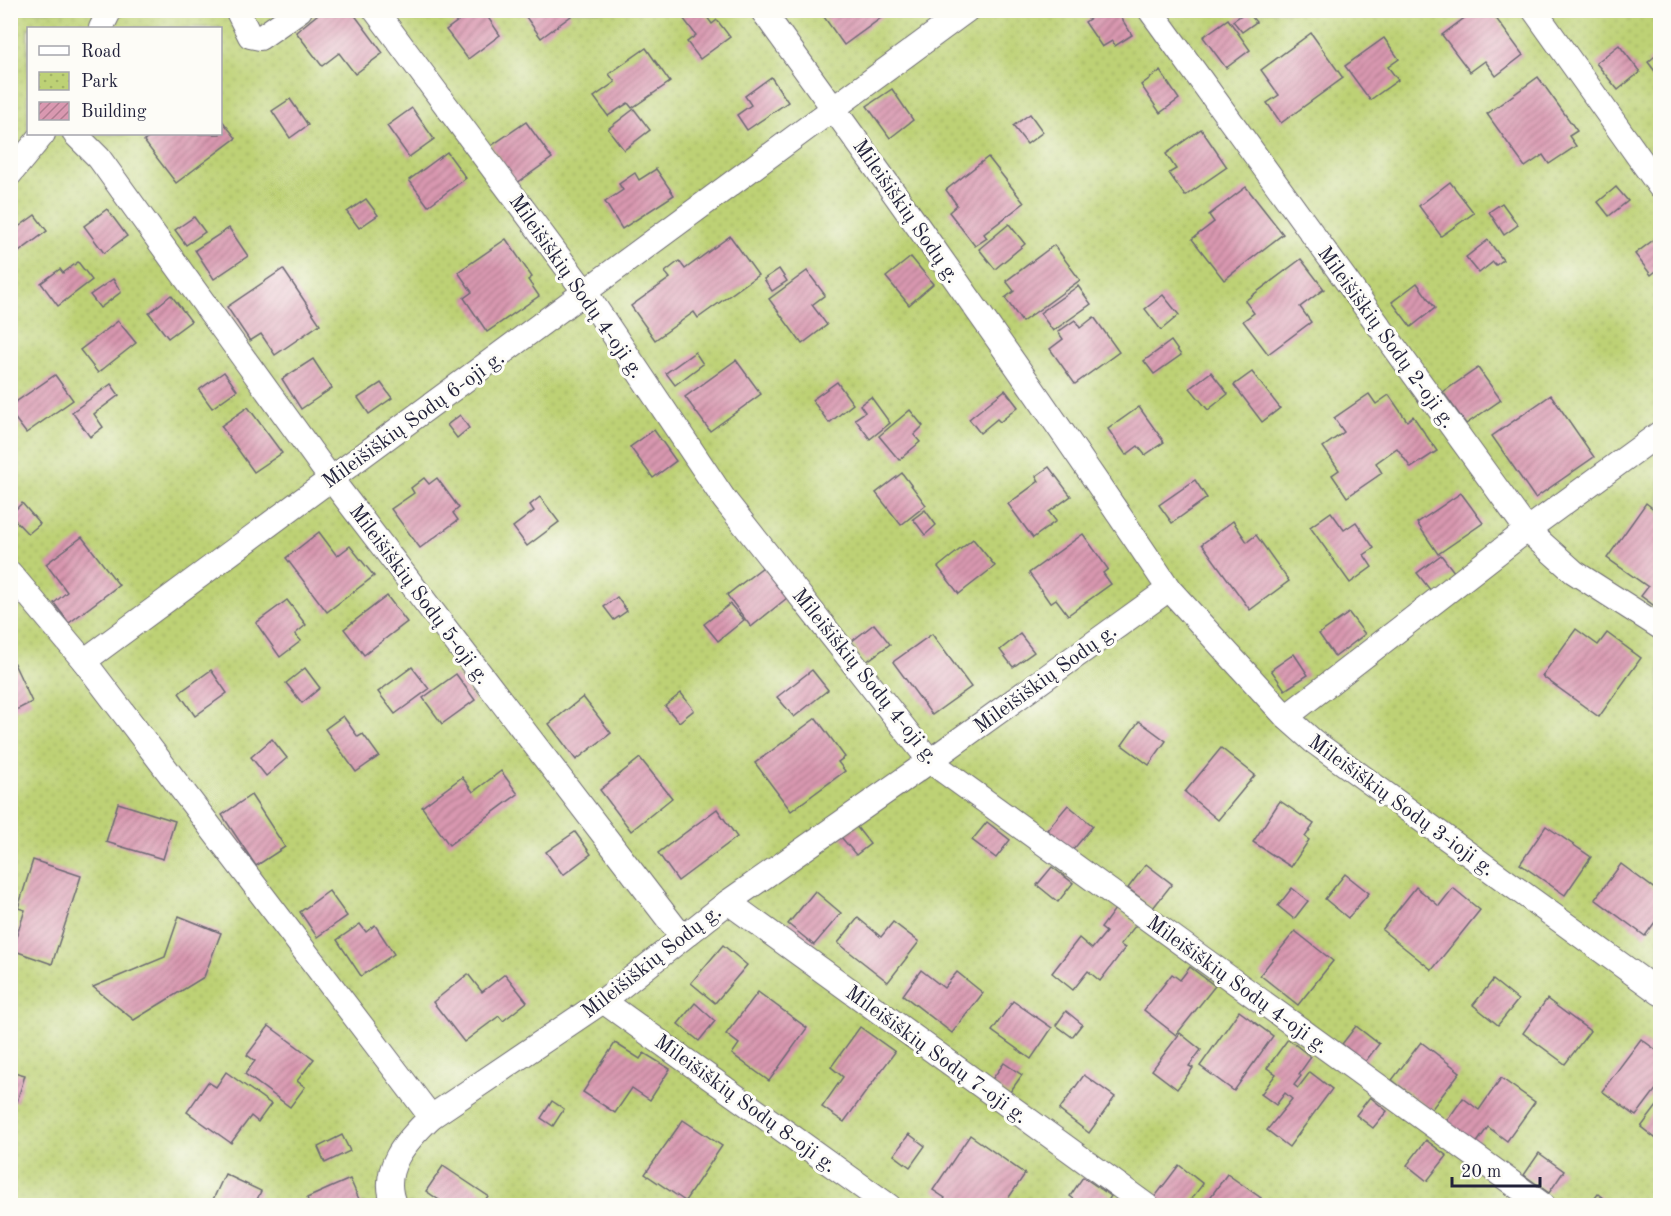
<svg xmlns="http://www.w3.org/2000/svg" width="1671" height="1216" font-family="'Old Standard TT',serif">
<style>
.park{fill:url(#park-dots);stroke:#707a58;stroke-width:1.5;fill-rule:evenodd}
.building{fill:url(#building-hatch)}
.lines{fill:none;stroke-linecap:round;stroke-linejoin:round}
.minor-casing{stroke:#6c6973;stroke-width:26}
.minor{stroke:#fff;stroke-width:24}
.labels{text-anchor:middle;stroke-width:6;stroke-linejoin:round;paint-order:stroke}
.street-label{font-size:21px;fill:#22223b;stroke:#fdfcf7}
</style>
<defs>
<pattern id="park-dots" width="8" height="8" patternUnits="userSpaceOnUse" patternTransform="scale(1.5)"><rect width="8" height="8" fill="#bdd175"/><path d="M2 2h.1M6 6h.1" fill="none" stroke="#a2b366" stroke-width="1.8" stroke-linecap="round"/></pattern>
<pattern id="building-hatch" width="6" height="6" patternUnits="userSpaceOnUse" patternTransform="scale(1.5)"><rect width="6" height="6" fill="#d998b0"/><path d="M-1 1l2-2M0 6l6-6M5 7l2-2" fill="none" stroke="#b07c90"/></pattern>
</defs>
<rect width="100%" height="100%" fill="#fdfcf7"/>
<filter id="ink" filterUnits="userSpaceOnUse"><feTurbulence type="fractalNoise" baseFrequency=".0167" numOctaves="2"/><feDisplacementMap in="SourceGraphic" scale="12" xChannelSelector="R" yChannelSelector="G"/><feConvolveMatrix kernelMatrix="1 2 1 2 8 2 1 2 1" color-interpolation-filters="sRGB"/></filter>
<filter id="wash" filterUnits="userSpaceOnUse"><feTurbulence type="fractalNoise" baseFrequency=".008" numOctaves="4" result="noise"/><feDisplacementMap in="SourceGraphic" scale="24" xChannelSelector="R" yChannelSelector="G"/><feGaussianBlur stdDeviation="1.35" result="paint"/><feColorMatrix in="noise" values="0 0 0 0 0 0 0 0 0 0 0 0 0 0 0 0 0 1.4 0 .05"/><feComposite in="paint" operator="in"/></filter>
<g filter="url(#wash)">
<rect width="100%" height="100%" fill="#f5eedb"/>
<path class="park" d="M10 11H1660V1205H11ZM28 28H220V134H28Z"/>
<g id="blocks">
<g class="building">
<path d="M323 10H351L383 53 355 74 339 53 322 66 296 32Z"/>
<path d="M473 10H483L500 35 468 59 446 30Z"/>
<path d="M521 10H567L571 16 541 38Z"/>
<path d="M677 10H702L712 24 717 20 730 37 700 59 687 42 696 35Z"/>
<path d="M819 10H892L844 45Z"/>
<path d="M1103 10H1116L1132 35 1115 46 1112 41 1102 47 1085 22Z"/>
<path d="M1475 10H1490L1523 55 1496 76 1485 61 1470 72 1442 35Z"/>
<path d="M1247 11 1256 22 1242 32 1233 21Z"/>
<path d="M1228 19 1250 50 1226 68 1203 37Z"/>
<path d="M1311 33 1343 78 1281 123 1267 103 1279 95 1261 70Z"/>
<path d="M1384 38 1399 59 1388 67 1398 80 1370 100 1345 66Z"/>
<path d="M1619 45 1640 72 1618 90 1596 63Z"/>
<path d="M646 48 670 82 632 108 628 103 608 116 594 97 615 82 609 74Z"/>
<path d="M1660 52V78L1648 62Z"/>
<path d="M1160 71 1179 99 1160 113 1141 85Z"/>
<path d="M771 77 788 102 747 130 737 115 751 105 745 96Z"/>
<path d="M1538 77 1577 131 1569 136 1576 146 1549 164 1543 155 1525 167 1487 114Z"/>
<path d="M892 89 913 120 890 138 867 106Z"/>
<path d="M290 99 308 125 290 138 272 111Z"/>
<path d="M412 108 434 139 409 157 387 126Z"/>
<path d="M634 109 650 130 624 150 608 129Z"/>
<path d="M1030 114 1043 132 1027 144 1013 126Z"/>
<path d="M220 118 236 138 176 183 144 141 154 134H220Z"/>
<path d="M526 122 552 158 517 183 491 146Z"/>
<path d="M1201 129 1227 167 1185 196 1169 173 1176 169 1166 154Z"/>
<path d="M447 152 466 178 428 206 409 180Z"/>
<path d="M988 157 1024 203 984 234 987 238 975 246 949 212 957 205 946 190Z"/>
<path d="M656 169 674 195 622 229 605 202 623 190 619 184 635 173 639 180Z"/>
<path d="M1450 182 1474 213 1441 236 1419 206Z"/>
<path d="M1246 187 1283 234 1224 280 1192 239 1214 222 1209 215Z"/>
<path d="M1616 187 1628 201 1609 216 1598 202Z"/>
<path d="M366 199 378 215 359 228 347 212Z"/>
<path d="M1502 203 1518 225 1504 235 1489 212Z"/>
<path d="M107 209 127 236 104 253 84 226Z"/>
<path d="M35 215 47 231 12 257 10 233Z"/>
<path d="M194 217 205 232 186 245 175 230Z"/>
<path d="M1009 224 1025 244 995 269 979 249Z"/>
<path d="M229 228 248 256 214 279 195 250Z"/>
<path d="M730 236 758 275 698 318 694 312 655 340 631 306 670 278 665 272 679 261 685 269Z"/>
<path d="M1656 238 1660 244V268L1651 275 1635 254Z"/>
<path d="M506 239 532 277 528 280 539 296 487 332 464 298 472 292 458 272Z"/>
<path d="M1488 240 1503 260 1496 265 1493 262 1479 273 1466 257Z"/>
<path d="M1054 245 1080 280 1022 322 1005 298 1014 291 1006 281Z"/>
<path d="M911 257 933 284 909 305 886 277Z"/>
<path d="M1301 259 1324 289 1300 307 1311 322 1268 354 1243 321 1254 313 1245 301Z"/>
<path d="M78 262 92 280 58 306 41 283 60 269 63 273Z"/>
<path d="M283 269 320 324 275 355 261 334 250 341 227 307Z"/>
<path d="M779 269 787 281 772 291 764 279Z"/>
<path d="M807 271 825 295 812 305 827 325 802 344 769 299Z"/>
<path d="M113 279 121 292 100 308 90 295Z"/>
<path d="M1417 283 1435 308 1411 327 1392 302Z"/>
<path d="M1078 286 1091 304 1053 331 1040 313Z"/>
<path d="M171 295 191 321 168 338 149 313Z"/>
<path d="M1163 295 1179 315 1161 330 1145 309Z"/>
<path d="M1094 317 1119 352 1075 384 1050 349 1063 339 1058 332 1075 320 1080 328Z"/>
<path d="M118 321 136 343 98 373 80 350Z"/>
<path d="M1171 341 1181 355 1154 374 1144 361Z"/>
<path d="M695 352 703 364 675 385 666 373Z"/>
<path d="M313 359 332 388 301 409 282 379Z"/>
<path d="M736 360 761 394 710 431 685 397Z"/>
<path d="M1478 368 1501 400 1466 424 1443 392Z"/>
<path d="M224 372 237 390 212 408 199 390Z"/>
<path d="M1211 372 1228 394 1208 410 1190 388Z"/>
<path d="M1252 372 1280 408 1262 422 1234 385Z"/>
<path d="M55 375 73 400 26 433 10 412V406Z"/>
<path d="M837 382 853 404 829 423 812 400Z"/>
<path d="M381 383 392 398 369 414 358 398Z"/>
<path d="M111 384 119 395 94 414 103 427 90 437 72 412Z"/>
<path d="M1005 390 1018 407 1000 422 997 419 980 433 969 419Z"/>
<path d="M1369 394 1376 404 1389 395 1407 421 1413 416 1437 451 1411 468 1397 448 1376 463 1382 473 1347 497 1332 475 1339 470 1323 447 1344 432 1334 418Z"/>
<path d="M1551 395 1594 457 1535 498 1492 436Z"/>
<path d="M871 397 890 423 870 439 855 419 865 412 860 405Z"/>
<path d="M248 407 282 453 254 472 221 426Z"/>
<path d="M1139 407 1164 442 1145 455 1138 446 1126 455 1108 429Z"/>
<path d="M910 410 923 426 914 435 920 442 899 460 879 436Z"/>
<path d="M460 415 469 428 457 438 447 425Z"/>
<path d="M654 430 676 461 653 478 630 447Z"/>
<path d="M1049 467 1071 496 1049 512 1056 521 1033 538 1008 504 1039 481 1036 476Z"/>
<path d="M902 473 926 505 901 525 876 493Z"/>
<path d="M424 478 429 484 437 478 459 508 453 513 458 520 420 548 391 509 414 493 411 488Z"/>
<path d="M1195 480 1207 498 1172 523 1159 505Z"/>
<path d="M1461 493 1483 523 1438 554 1417 523Z"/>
<path d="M540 497 559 522 527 546 513 527 534 511 530 505Z"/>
<path d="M22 503 40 524 28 534 10 515Z"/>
<path d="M1646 503 1660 514V610L1641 596 1648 587 1607 558Z"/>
<path d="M925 510 936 525 925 535 913 519Z"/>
<path d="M1331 512 1344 530 1356 522 1374 548 1364 555 1372 567 1350 583 1310 527Z"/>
<path d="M1233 521 1247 542 1256 535 1289 581 1250 610 1202 544Z"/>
<path d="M319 532 337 556 350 546 374 576 327 612 286 558Z"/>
<path d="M1083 534 1108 569 1103 573 1111 584 1068 615 1056 599 1050 603 1029 573Z"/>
<path d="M82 537 119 585 69 623 54 603 67 592 46 564Z"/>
<path d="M973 539 995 566 959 594 938 567Z"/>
<path d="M1441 555 1455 573 1431 591 1417 573Z"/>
<path d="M763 567 787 598 751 627 727 595Z"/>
<path d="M387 596 407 622 364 655 344 629Z"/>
<path d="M617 597 627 611 614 620 604 607Z"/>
<path d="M287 600 306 625 295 634 301 641 280 657 256 623Z"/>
<path d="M730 604 744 620 718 641 704 624Z"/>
<path d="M1349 613 1365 634 1335 657 1319 634Z"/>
<path d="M874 624 890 644 866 662 851 642Z"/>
<path d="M1576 629 1598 645 1607 633 1641 658 1599 717 1542 676Z"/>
<path d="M932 634 971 687 932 715 893 662Z"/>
<path d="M1020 634 1034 652 1013 667 1000 650Z"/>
<path d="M1294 654 1308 675 1285 690 1271 670Z"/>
<path d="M10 655 32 702 10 713Z"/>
<path d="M412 667 429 689 395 714 378 692Z"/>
<path d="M305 668 320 688 302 703 286 683Z"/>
<path d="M211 670 227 693 195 716 179 693Z"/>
<path d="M812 670 828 690 794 717 777 697Z"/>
<path d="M456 674 475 700 442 724 423 698Z"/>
<path d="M681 693 694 710 679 722 665 706Z"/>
<path d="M583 697 611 733 576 760 549 724Z"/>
<path d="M343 716 358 737 363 734 379 756 356 772 325 729Z"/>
<path d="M816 718 845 757 838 762 845 771 791 811 755 763Z"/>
<path d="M1139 721 1166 741 1149 765 1122 745Z"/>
<path d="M272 739 287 758 266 776 251 757Z"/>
<path d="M1221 748 1255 775 1218 820 1185 792Z"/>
<path d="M640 758 672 798 631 831 600 790Z"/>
<path d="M501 771 518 794 449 845 422 807 462 777 473 792Z"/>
<path d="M251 795 285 847 256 866 222 815Z"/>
<path d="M1280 801 1314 824 1305 837 1309 840 1291 867 1253 842Z"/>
<path d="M118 803 175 821 163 859 106 842Z"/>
<path d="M1068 805 1093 826 1072 851 1047 830Z"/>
<path d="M717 809 737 837 678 881 658 853Z"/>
<path d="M987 822 1010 840 996 858 972 840Z"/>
<path d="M856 826 870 844 856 855 841 837Z"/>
<path d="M1546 826 1591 857 1565 895 1520 864Z"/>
<path d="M575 832 591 854 563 875 546 852Z"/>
<path d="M33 860 81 876 52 964 12 950 25 910 18 908Z"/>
<path d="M1146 864 1172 884 1153 908 1128 888Z"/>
<path d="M1621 864 1660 893V915L1645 936 1595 899Z"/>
<path d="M1052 867 1073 883 1058 902 1037 885Z"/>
<path d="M1345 874 1369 893 1348 918 1325 899Z"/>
<path d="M1416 887 1439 906 1453 888 1480 910 1432 970 1382 930Z"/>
<path d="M1292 888 1308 901 1294 919 1278 906Z"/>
<path d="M329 891 347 916 317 937 300 912Z"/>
<path d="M815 891 841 913 814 945 788 924Z"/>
<path d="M1115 909 1136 925 1120 945 1125 948 1100 981 1088 971 1073 990 1052 973 1079 938 1092 949 1106 932 1101 928Z"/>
<path d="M179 916 221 933 204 977 134 1020 93 987 165 957Z"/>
<path d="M858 918 881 937 893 922 919 942 888 982 838 943Z"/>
<path d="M360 924 366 932 375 925 394 954 361 976 337 940Z"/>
<path d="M1295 931 1333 961 1298 1005 1260 975Z"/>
<path d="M723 945 747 965 715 1003 691 983Z"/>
<path d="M1190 967 1215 986 1176 1035 1144 1010 1172 974 1180 980Z"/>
<path d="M921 970 944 988 957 972 983 993 952 1033 903 995Z"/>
<path d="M468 974 482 992 505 974 527 1002 503 1021 499 1016 464 1042 433 1002Z"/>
<path d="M1493 980 1518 1000 1498 1025 1473 1005Z"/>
<path d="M758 992 807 1028 769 1081 732 1054 739 1044 726 1034Z"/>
<path d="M1547 999 1590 1031 1565 1064 1523 1033Z"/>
<path d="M1013 1001 1052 1028 1031 1059 992 1031Z"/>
<path d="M695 1003 715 1021 699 1041 678 1024Z"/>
<path d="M1066 1011 1082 1024 1072 1037 1056 1025Z"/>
<path d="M1239 1011 1273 1036 1234 1091 1200 1066Z"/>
<path d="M269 1026 314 1059 297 1081 305 1087 290 1107 245 1074 255 1061 247 1055Z"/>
<path d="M1356 1026 1379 1044 1365 1062 1342 1044Z"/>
<path d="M860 1027 895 1052 844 1122 822 1107 843 1077 831 1067Z"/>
<path d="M1180 1033 1201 1050 1189 1066 1193 1068 1177 1089 1152 1070Z"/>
<path d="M1288 1039 1311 1057 1299 1074 1301 1076 1294 1085 1298 1088 1310 1072 1332 1089 1289 1147 1267 1130 1292 1099 1285 1093 1276 1105 1261 1094 1276 1074 1267 1068Z"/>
<path d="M1641 1039 1660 1053V1084L1636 1116 1602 1091Z"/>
<path d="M1421 1042 1460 1072 1431 1110 1392 1080Z"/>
<path d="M615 1043 640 1059 644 1053 670 1069 650 1100 632 1088 615 1113 583 1092Z"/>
<path d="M1004 1063 1022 1075 1008 1095 990 1082Z"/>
<path d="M10 1071 25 1075 17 1102 10 1100Z"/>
<path d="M226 1072 271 1104 258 1122 251 1116 231 1143 187 1112 208 1082 216 1087Z"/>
<path d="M1084 1075 1115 1097 1089 1133 1059 1110Z"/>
<path d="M1501 1078 1535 1102 1507 1141 1488 1127 1476 1144 1446 1122 1463 1098 1479 1110Z"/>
<path d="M1370 1097 1387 1111 1373 1128 1356 1115Z"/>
<path d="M552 1101 564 1109 553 1126 541 1118Z"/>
<path d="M1660 1102V1139L1659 1141 1641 1127Z"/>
<path d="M683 1120 722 1146 685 1201 645 1174Z"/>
<path d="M909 1134 925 1146 910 1167 894 1155Z"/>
<path d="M342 1135 350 1151 325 1163 318 1147Z"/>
<path d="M970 1135 1025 1174 1003 1206H940L945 1198 933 1190Z"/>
<path d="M1426 1140 1447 1156 1427 1181 1407 1165Z"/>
<path d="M1539 1153 1564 1171 1549 1193 1524 1175Z"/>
<path d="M1179 1165 1203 1184 1186 1206H1164L1154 1198Z"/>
<path d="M443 1166 488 1196 481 1206H448L426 1191Z"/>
<path d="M225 1174 261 1191 254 1206H210Z"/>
<path d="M1227 1174 1261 1198 1255 1206H1204Z"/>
<path d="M1083 1177 1111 1196 1105 1206H1093L1087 1202 1083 1206 1070 1196Z"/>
<path d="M350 1179 362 1206H310L307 1198Z"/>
<path d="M1598 1194 1613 1206H1589Z"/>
</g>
</g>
</g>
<g filter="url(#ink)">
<use href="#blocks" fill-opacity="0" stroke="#6c6973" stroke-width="1.5"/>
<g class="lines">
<g class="minor-casing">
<g id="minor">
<path d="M237 10 250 36 260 38 300 10"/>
<path d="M375 10 585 292 724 499 930 761 1544 1206"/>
<path d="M1150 10 1527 530 1574 572 1660 627"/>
<path d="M1534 10 1660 187"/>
<path d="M101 28 110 10"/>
<path d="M75 134 99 158 331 479 682 937"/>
<path d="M10 174 43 134"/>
<path d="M10 573 84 661 967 10"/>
<path d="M1169 589 1286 717 1313 741 1660 993"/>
<path d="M84 661 431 1117"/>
<path d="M1286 717 1527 530 1660 433"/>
<path d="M728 902 1147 1206"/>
<path d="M603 1001 889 1206"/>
<path d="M395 1206C378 1170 407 1140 431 1117L603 1001 728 902 930 761 1169 589C1038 393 901 201 762 10"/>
</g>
</g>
<use href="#minor" class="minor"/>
</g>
</g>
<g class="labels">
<g class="street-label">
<text transform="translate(907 211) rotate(55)" y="7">Mileišiškių Sodų g.</text>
<text transform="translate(577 286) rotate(55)" y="7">Mileišiškių Sodų 4-oji g.</text>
<text transform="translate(1387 337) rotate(54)" y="7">Mileišiškių Sodų 2-oji g.</text>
<text transform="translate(413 419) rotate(-36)" y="7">Mileišiškių Sodų 6-oji g.</text>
<text transform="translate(420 594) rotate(53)" y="7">Mileišiškių Sodų 5-oji g.</text>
<text transform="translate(866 676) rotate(51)" y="7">Mileišiškių Sodų 4-oji g.</text>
<text transform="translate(1045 678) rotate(-36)" y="7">Mileišiškių Sodų g.</text>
<text transform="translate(1402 805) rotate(36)" y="7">Mileišiškių Sodų 3-ioji g.</text>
<text transform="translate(651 961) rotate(-38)" y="7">Mileišiškių Sodų g.</text>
<text transform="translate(1238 984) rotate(36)" y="7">Mileišiškių Sodų 4-oji g.</text>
<text transform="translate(937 1054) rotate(36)" y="7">Mileišiškių Sodų 7-oji g.</text>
<text transform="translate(746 1103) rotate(36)" y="7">Mileišiškių Sodų 8-oji g.</text>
</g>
</g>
<rect width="1671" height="1216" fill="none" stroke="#fdfcf7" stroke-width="36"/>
<rect x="27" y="27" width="195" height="108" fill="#fdfcf7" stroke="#a5a5ac" stroke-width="1.5"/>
<rect x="39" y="46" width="30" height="9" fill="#ffffff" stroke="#a5a5ac" stroke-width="1.5"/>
<text x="81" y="57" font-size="18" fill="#22223b">Road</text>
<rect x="39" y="72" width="30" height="18" fill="url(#park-dots)" stroke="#a5a5ac" stroke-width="1.5"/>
<text x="81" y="87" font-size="18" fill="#22223b">Park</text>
<rect x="39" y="102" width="30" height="18" fill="url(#building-hatch)" stroke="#a5a5ac" stroke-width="1.5"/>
<text x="81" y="117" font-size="18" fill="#22223b">Building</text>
<path d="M1452 1177v9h88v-9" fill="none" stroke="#22223b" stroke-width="3"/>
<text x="1461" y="1177" font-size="18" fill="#22223b" stroke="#fdfcf7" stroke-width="4.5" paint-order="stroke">20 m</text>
</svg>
